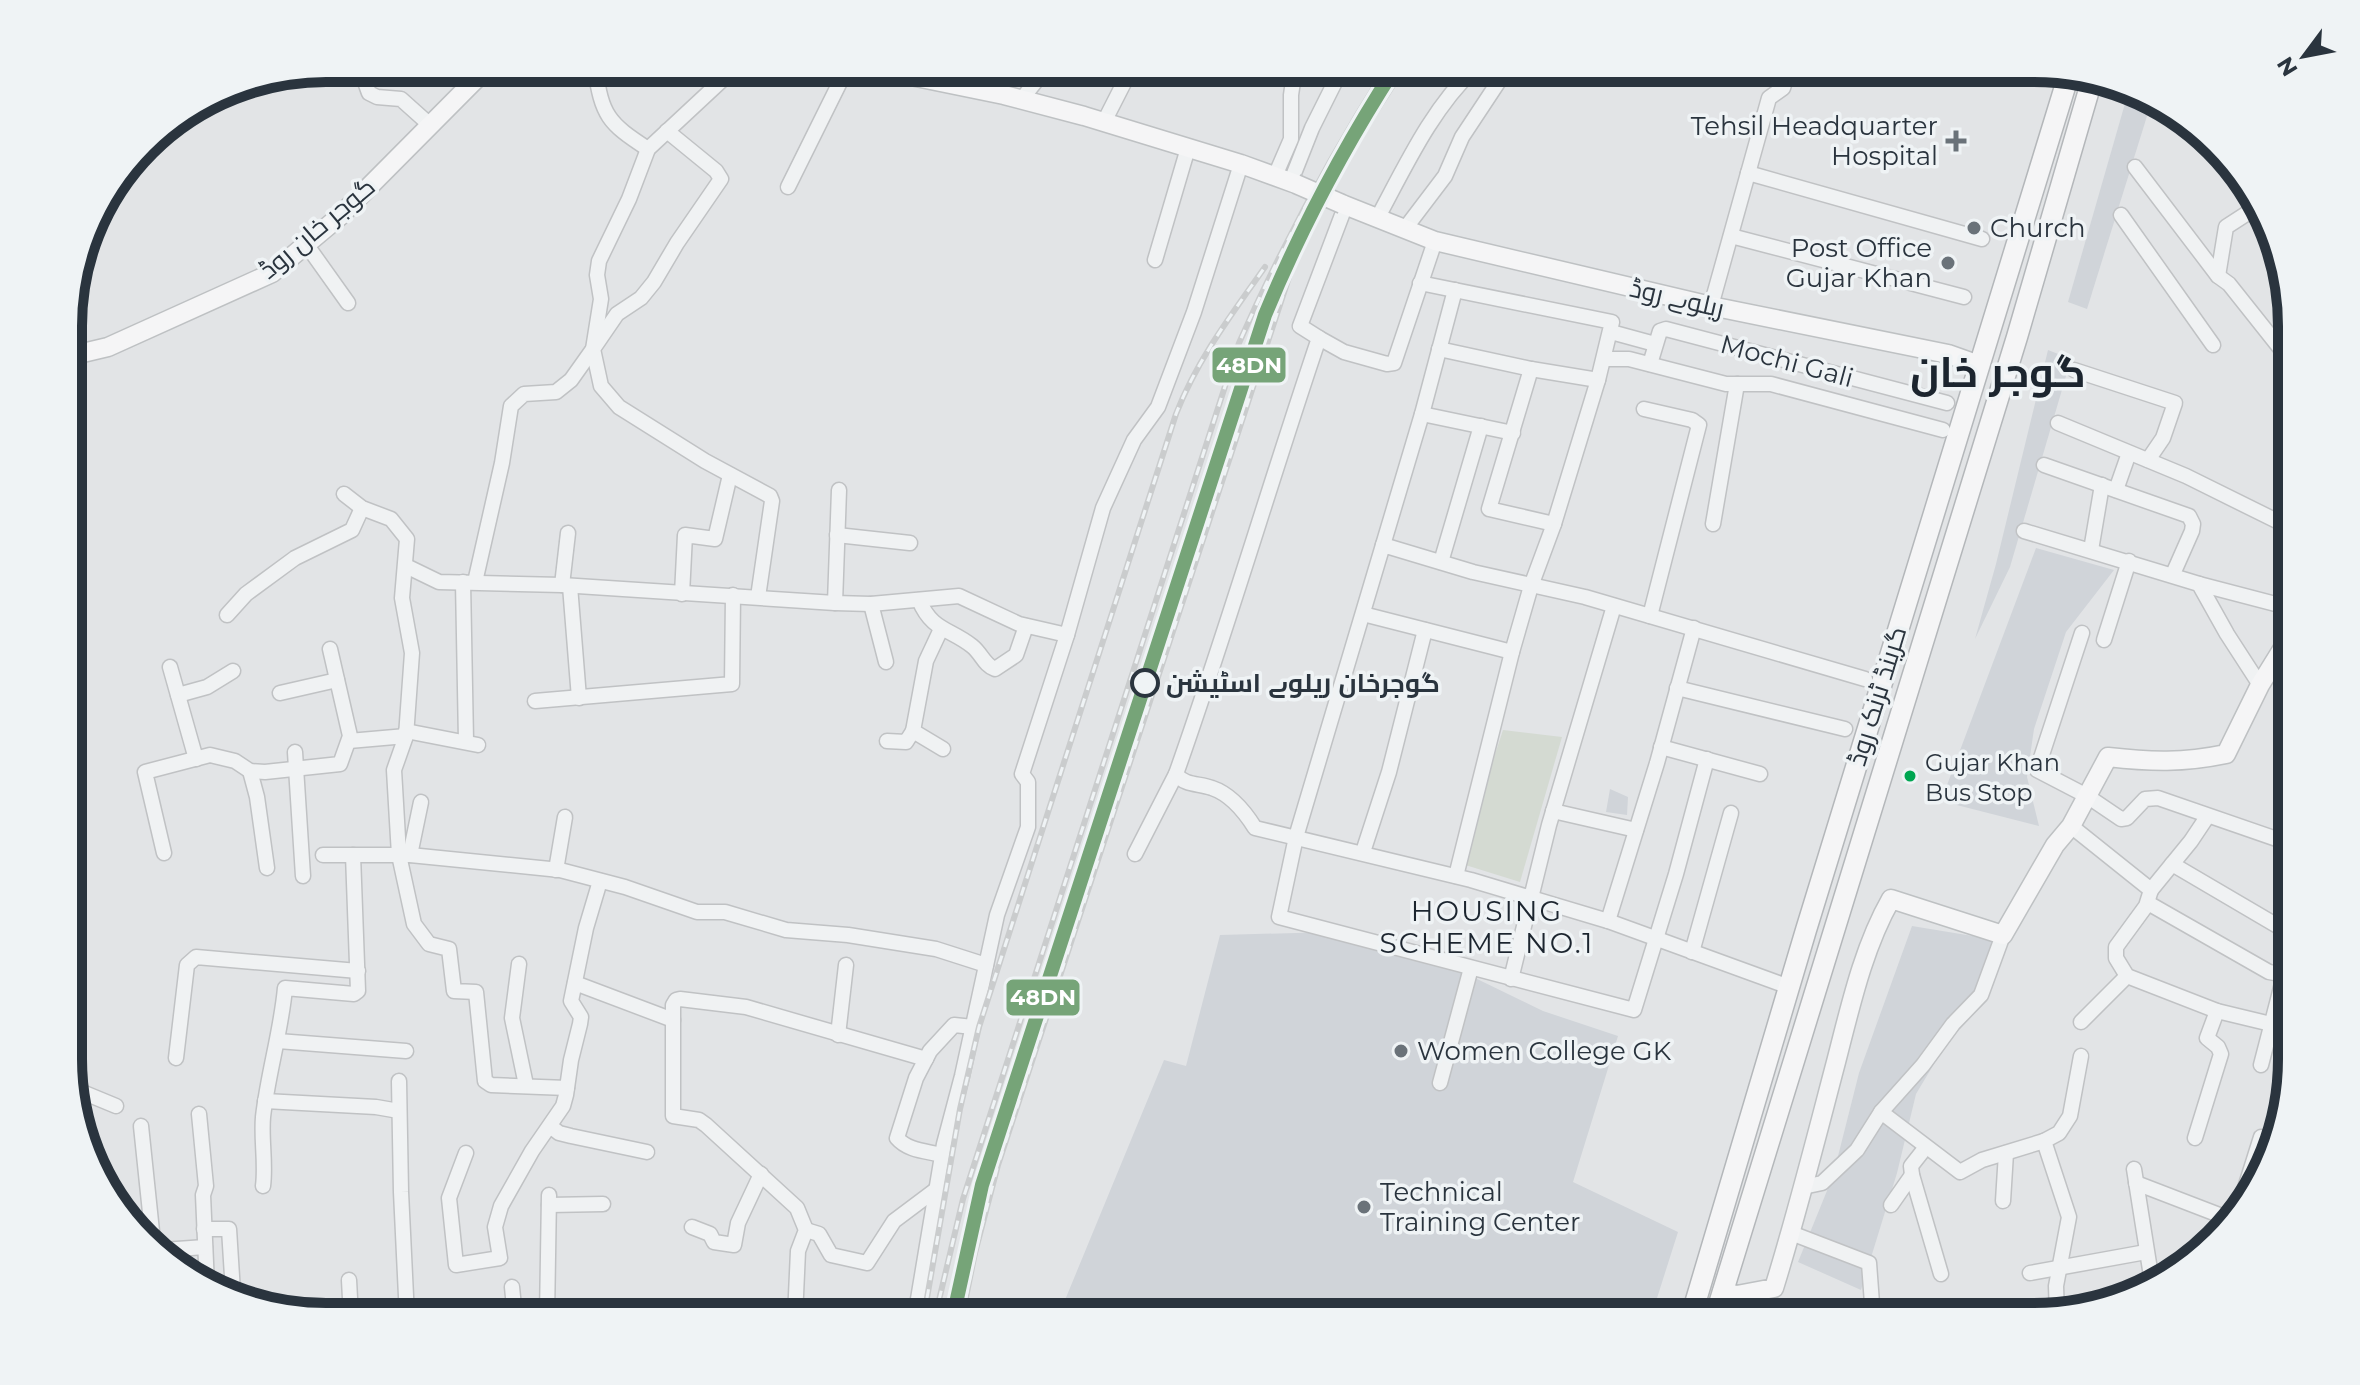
<svg xmlns="http://www.w3.org/2000/svg" width="2360" height="1385" font-family="Montserrat,Cairo,sans-serif">
<style>
.built{fill:#d0d4d9}
.green{fill:#d4dad2}
.lines{fill:none;stroke-linecap:round;stroke-linejoin:round}
.minor-casing{stroke:#c0c2c4;stroke-width:17}
.major-casing{stroke:#bec1c3;stroke-width:21}
.highway-casing{stroke:#b4b7ba;stroke-width:23}
.minor{stroke:#f0f2f3;stroke-width:14}
.major{stroke:#f5f5f6;stroke-width:18}
.highway{stroke:#f5f5f6;stroke-width:20}
.rail-casing{stroke:#cacccd;stroke-width:6}
.rail{stroke:#eff3f5;stroke-width:3;stroke-dasharray:9;stroke-linecap:butt}
.major-bridge-casing{stroke:#bec1c3;stroke-width:21;stroke-linecap:butt}
.major-bridge{stroke:#f5f5f6;stroke-width:18}
.rail-1-casing{stroke:#eff3f5;stroke-width:20}
.rail-1{stroke:#76a478;stroke-width:14}
.poi-dot{fill:#6a7279;stroke:#eff3f5;stroke-width:3}
.stop-dot{fill:#eff3f5;stroke:#2a343e;stroke-width:4}
.bus-dot{fill:#00a651;stroke:#eff3f5;stroke-width:3}
.labels{text-anchor:middle;stroke-width:7;stroke-linejoin:round;paint-order:stroke}
.bus-label{font-size:24px;fill:#2a343e;stroke:#eff3f5;text-anchor:start}
.poi-label{font-size:26px;fill:#2a343e;stroke:#eff3f5;text-anchor:start}
.street-label{font-size:26px;fill:#2a343e;stroke:#eff3f5}
.stop-label{font-size:26px;font-weight:bold;fill:#2a343e;stroke:#eff3f5;text-anchor:start}
.neighbourhood-label{font-size:28px;letter-spacing:2px;fill:#1c252f;stroke:#eff3f5}
.town-label{font-size:42px;font-weight:bold;fill:#1c252f;stroke:#eff3f5}
.rim{fill:none;stroke:#2a343e;stroke-width:10}
.line-badge{stroke:#eff3f5;stroke-width:3}
.badge-label{font-size:22px;text-anchor:middle;font-weight:bold;fill:#fff}
</style>
<rect width="100%" height="100%" fill="#e2e4e6"/>
<g class="built">
<path d="M2128 93 2152 100 2087 309 2068 302Z"/>
<path d="M2048 350 2071 359 2010 567 1975 639 1996 564Z"/>
<path d="M2036 548 2114 570 2066 632 2034 729 2027 777 2039 826 1941 801Z"/>
<path d="M1610 789 1628 797 1627 815 1606 812Z"/>
<path d="M1912 926 1997 940 1971 1002 1916 1094 1897 1173 1861 1290 1798 1262 1833 1176 1859 1073Z"/>
<path d="M1332 932 1440 961 1543 1011 1618 1036 1573 1182 1678 1232 1651 1317H1058L1164 1060 1186 1066 1220 935Z"/>
</g>
<path class="green" d="M1503 730 1562 737 1520 882 1459 863Z"/>
<g class="lines">
<g class="minor-casing">
<g id="minor">
<path d="M360 68 369 93 377 97 401 99 430 125"/>
<path d="M595 68C602 116 608 123 648 149"/>
<path d="M1644 77 1652 68"/>
<path d="M1022 99 1046 68"/>
<path d="M1104 122 1130 71"/>
<path d="M667 131 716 171 721 179 677 243 654 282 641 298 617 314 593 349 601 386 619 407 705 461 770 496 772 501 758 597"/>
<path d="M2135 167 2218 276 2229 284 2291 362"/>
<path d="M1748 173 1982 239"/>
<path d="M1275 176 1291 139V95L1295 68"/>
<path d="M1291 181 1312 128 1342 68"/>
<path d="M788 187 847 68"/>
<path d="M2121 215 2213 345"/>
<path d="M1377 219C1405 167 1432 108 1475 68"/>
<path d="M1404 230 1445 176 1462 137 1501 78 1500 68"/>
<path d="M1731 236 1964 297"/>
<path d="M306 244 348 303"/>
<path d="M1155 260 1188 148"/>
<path d="M2218 276 2226 227 2260 205"/>
<path d="M1420 283 1612 322 1598 380 1554 524 1531 586 1512 652 1456 876"/>
<path d="M1711 306 1769 98 1783 88 1789 68"/>
<path d="M1611 332 1655 344"/>
<path d="M1319 338 1344 352 1387 364 1394 363 1435 241"/>
<path d="M1439 349 1531 369 1598 380"/>
<path d="M1604 359H1629L1726 384H1771L1943 430"/>
<path d="M1650 364 1660 331 1666 329 1947 403"/>
<path d="M1531 369 1489 509 1554 524"/>
<path d="M2074 370 2175 403 2163 438 2148 460"/>
<path d="M1644 409 1692 420 1699 425 1650 616"/>
<path d="M1422 414 1513 433"/>
<path d="M2058 423 2186 476 2291 528"/>
<path d="M2044 465 2189 516 2193 524 2192 531 2173 574"/>
<path d="M2116 490 2129 453"/>
<path d="M344 494 362 508 391 519 407 539 402 598 412 653 406 736 394 770 399 855 414 924 429 944 449 949 454 991 476 992 485 1081 491 1085 567 1088"/>
<path d="M1713 524 1737 384"/>
<path d="M2024 531 2199 584 2227 634 2260 685"/>
<path d="M837 535 910 543"/>
<path d="M1383 545 1422 414 1455 290"/>
<path d="M2091 550 2102 485"/>
<path d="M1441 562 1481 426"/>
<path d="M406 566 439 582 562 585 835 603 871 604 959 596 1019 624 1067 635"/>
<path d="M463 582 466 741"/>
<path d="M475 582 502 463 511 406 524 394 556 392 571 380 593 349 601 299 597 275 599 261 629 199 648 149 735 68"/>
<path d="M2199 584 2291 608"/>
<path d="M562 585 568 533"/>
<path d="M570 586 579 698"/>
<path d="M682 594 685 535 715 539 730 475"/>
<path d="M919 600C932 631 949 628 972 646 982 654 984 665 995 669L1016 655 1026 626"/>
<path d="M835 603 839 490"/>
<path d="M871 604 886 662"/>
<path d="M1363 614 1512 652"/>
<path d="M227 615 246 594 295 558 352 530 362 508"/>
<path d="M941 629 926 661 913 731 943 749"/>
<path d="M2082 633 2037 770 2087 796 2121 819 2127 818 2145 799 2158 798 2291 844"/>
<path d="M2104 640 2129 561"/>
<path d="M170 667 196 759"/>
<path d="M1677 688 1845 729"/>
<path d="M280 693 337 680"/>
<path d="M178 695 207 687 233 671"/>
<path d="M535 701 732 684 733 595"/>
<path d="M406 731 478 745"/>
<path d="M349 741 406 736"/>
<path d="M887 741 906 742 913 731"/>
<path d="M1661 747 1760 774"/>
<path d="M295 752 303 876"/>
<path d="M1707 759 1676 874 1634 1010 1279 917 1296 837 1383 545 1473 572 1585 597 1865 679"/>
<path d="M250 771 257 797 267 868"/>
<path d="M1176 774C1227 630 1270 483 1319 338L1300 326 1345 207"/>
<path d="M1553 811 1636 830"/>
<path d="M2071 826 2151 890 2191 841 2207 817"/>
<path d="M1363 852 1389 772 1425 630"/>
<path d="M164 853 145 772 210 755 235 761 250 771 265 772 340 764 350 736 330 649"/>
<path d="M1135 854 1176 774C1185 786 1199 783 1212 788 1230 794 1245 812 1255 828L1471 880 1608 921 1781 984 1789 989"/>
<path d="M323 855H410L421 802"/>
<path d="M410 855 560 870 625 887 697 912H725L786 930 848 935 936 949 986 965"/>
<path d="M2172 864 2286 931 2291 927"/>
<path d="M556 870 565 817"/>
<path d="M2151 890 2146 906 2116 947V958L2127 976 2217 1011 2271 1024"/>
<path d="M2148 903 2269 972 2291 976"/>
<path d="M1608 921 1657 763 1694 628"/>
<path d="M1692 952 1731 813"/>
<path d="M519 964 512 1018 526 1085"/>
<path d="M1511 979 1549 825 1614 606"/>
<path d="M575 983 673 1020"/>
<path d="M2081 1022 2127 976"/>
<path d="M838 1035 846 965"/>
<path d="M278 1041 406 1051"/>
<path d="M176 1058 187 965 196 957 358 971"/>
<path d="M2261 1065 2284 976"/>
<path d="M399 1081 401 1192 407 1317"/>
<path d="M1440 1083 1471 968"/>
<path d="M70 1087 116 1106"/>
<path d="M265 1101 376 1107 399 1111"/>
<path d="M1881 1112 1960 1172 1982 1160 2044 1141 2069 1217 2056 1286 2057 1315"/>
<path d="M199 1114 206 1186 203 1195 207 1285"/>
<path d="M141 1126 153 1241"/>
<path d="M550 1126 559 1133 571 1136 647 1152"/>
<path d="M2195 1138 2221 1054 2218 1047 2207 1038 2217 1011"/>
<path d="M2044 1141 2059 1133 2070 1116 2081 1056"/>
<path d="M1926 1147 1911 1166 1912 1175 1941 1274"/>
<path d="M466 1153 449 1198 456 1265 500 1258 495 1227 501 1206 532 1151 563 1106 566 1095 571 1060 580 1024 581 1017 571 1001 586 928 600 881"/>
<path d="M942 1155C927 1151 908 1151 897 1138L916 1078 930 1051 954 1025 973 1027"/>
<path d="M2134 1169 2151 1276"/>
<path d="M100 1173H102"/>
<path d="M2136 1183 2227 1218"/>
<path d="M263 1186C266 1163 261 1140 263 1117 268 1073 281 1032 285 988L354 994 358 991 353 855"/>
<path d="M1803 1187 1822 1183 1857 1150 1881 1112 1923 1065 1953 1024 1981 995 2003 935"/>
<path d="M2003 1201 2006 1153"/>
<path d="M549 1205 603 1204"/>
<path d="M1891 1205 1912 1175"/>
<path d="M2239 1207 2261 1137"/>
<path d="M692 1227 710 1234 714 1242 734 1245 738 1223 761 1174"/>
<path d="M204 1229H229L233 1292"/>
<path d="M806 1230 819 1234 831 1255 867 1263 894 1221 938 1188"/>
<path d="M1791 1233 1869 1263 1873 1317"/>
<path d="M163 1250 205 1247"/>
<path d="M2030 1273 2146 1252"/>
<path d="M349 1280 351 1317"/>
<path d="M512 1287 515 1317"/>
<path d="M548 1308 571 1309 609 1317"/>
<path d="M1766 1313 1772 1317"/>
<path d="M547 1317 549 1195"/>
<path d="M795 1317 798 1251 806 1230 797 1208 706 1125 699 1120 673 1116V1005L676 1000 680 999 746 1007 926 1059"/>
<path d="M915 1317 944 1144 962 1076 997 915 1028 827V782L1022 774 1067 635 1103 508 1134 440 1158 407 1194 312 1241 164"/>
</g>
</g>
<g class="major-casing">
<g id="major">
<path d="M872 68 1004 95 1084 116 1241 164 1296 184"/>
<path d="M1342 204 1435 241 1711 306 1948 354 1979 365"/>
<path d="M70 356 108 347 272 273 340 216 487 68"/>
<path d="M1722 1292 1737 1295 1774 1288C1797 1214 1816 1138 1836 1062 1850 1008 1863 948 1891 899L2003 935 2055 845 2071 826 2108 757C2151 762 2183 763 2226 754L2260 685 2291 635"/>
</g>
</g>
<g class="highway-casing">
<g id="highway">
<path d="M1691 1317 1806 930 2068 77"/>
<path d="M1715 1317 2017 337 2091 83"/>
</g>
</g>
<use href="#minor" class="minor"/>
<use href="#major" class="major"/>
<use href="#highway" class="highway"/>
<g class="rail-casing">
<g id="rail">
<path d="M927 1298 960 1109 979 1027 1176 414C1197 360 1231 315 1265 267"/>
<path d="M935 1317 963 1199 1239 343C1281 248 1330 156 1386 68"/>
<path d="M962 1317 975 1253 998 1165 1294 262 1355 144 1404 68"/>
</g>
</g>
<use href="#rail" class="rail"/>
<g class="major-bridge-casing">
<path id="major-bridge" d="M1296 184 1342 204"/>
</g>
<use href="#major-bridge" class="major-bridge"/>
<g class="rail-1-casing">
<path id="rail-1" d="M953 1317 982 1185 1265 315C1301 228 1344 147 1395 68"/>
</g>
<use href="#rail-1" class="rail-1"/>
</g>
<g class="poi-dot">
<path d="M1952 129h8v8h8v8h-8v8h-8v-8h-8v-8h8z"/>
<circle cx="1974" cy="228" r="8"/>
<circle cx="1948" cy="263" r="8"/>
<circle cx="1401" cy="1051" r="8"/>
<circle cx="1364" cy="1207" r="8"/>
</g>
<circle class="stop-dot" cx="1145" cy="683" r="13"/>
<circle class="bus-dot" cx="1910" cy="776" r="7"/>
<g class="labels">
<g class="bus-label">
<text x="1925" y="771">Gujar Khan<tspan x="1925" dy="30">Bus Stop</tspan></text>
</g>
<g class="poi-label">
<text x="1938" y="135" text-anchor="end">Tehsil Headquarter<tspan x="1938" dy="30">Hospital</tspan></text>
<text x="1990" y="237">Church</text>
<text x="1932" y="257" text-anchor="end">Post Office<tspan x="1932" dy="30">Gujar Khan</tspan></text>
<text x="1417" y="1060">Women College GK</text>
<text x="1380" y="1201">Technical<tspan x="1380" dy="30">Training Center</tspan></text>
</g>
<g class="street-label">
<text transform="translate(317 228) rotate(-40)" y="9">گوجر خان روڈ</text>
<text transform="translate(1677 298) rotate(13)" y="9">ریلوے روڈ</text>
<text transform="translate(1787 361) rotate(15)" y="9">Mochi Gali</text>
<text transform="translate(1877 696) rotate(-73)" y="9">گرینڈ ٹرنک روڈ</text>
</g>
<g class="stop-label">
<text x="1166" y="692">گوجرخان ریلوے اسٹیشن</text>
</g>
<g class="neighbourhood-label">
<text x="1487" y="921">HOUSING<tspan x="1487" dy="32">SCHEME NO.1</tspan></text>
</g>
<g class="town-label">
<text x="1998" y="387">گوجر خان</text>
</g>
</g>
<path d="M0 0H2360V1385H0ZM326 82H2034A244 244 0 0 1 2278 326V1059A244 244 0 0 1 2034 1303H326A244 244 0 0 1 82 1059V326A244 244 0 0 1 326 82Z" fill="#eff3f5" fill-rule="evenodd"/>
<path class="rim" d="M326 82H2034A244 244 0 0 1 2278 326V1059A244 244 0 0 1 2034 1303H326A244 244 0 0 1 82 1059V326A244 244 0 0 1 326 82Z"/>
<g class="line-badge">
<rect x="1211" y="346" width="76" height="38" rx="8" fill="#76a478"/>
<rect x="1005" y="978" width="76" height="39" rx="8" fill="#76a478"/>
</g>
<g class="badge-label">
<text x="1249" y="373">48DN</text>
<text x="1043" y="1005">48DN</text>
</g>
<g transform="translate(2304 56) rotate(238)" stroke="#eff3f5" stroke-width="6" paint-order="stroke">
<path d="M0-6L14 30L0 20L-14 30Z" fill="#2a343e"/>
<text y="-12" font-size="22" font-weight="bold" text-anchor="middle" fill="#2a343e">N</text>
</g>
</svg>
